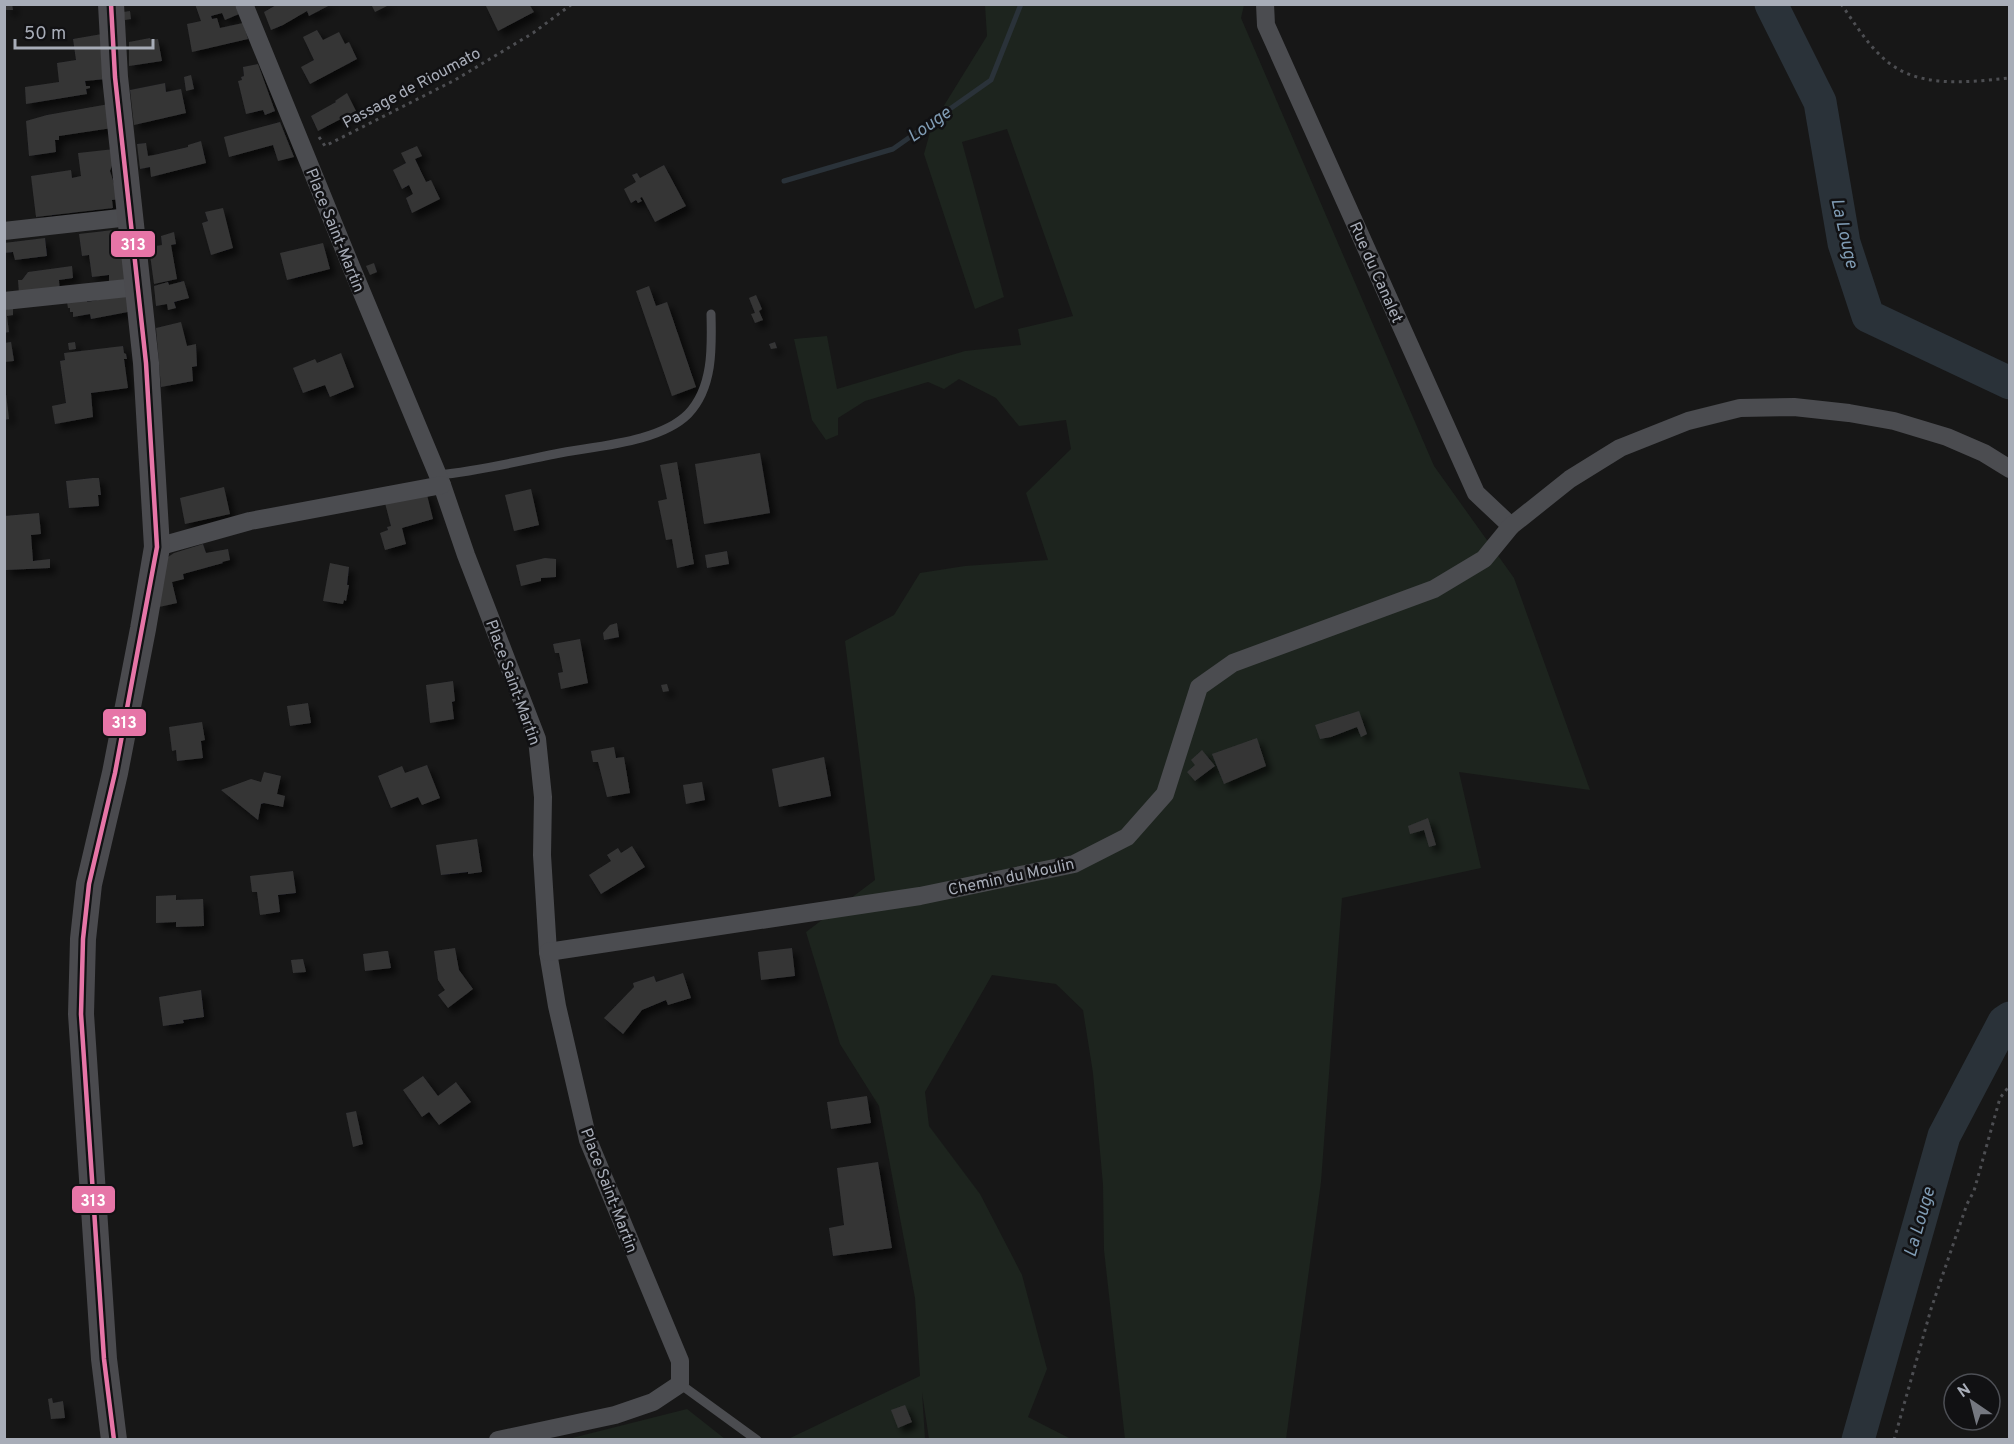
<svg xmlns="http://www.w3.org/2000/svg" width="2014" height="1444" font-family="Overpass,sans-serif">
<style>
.green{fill:#1d241e}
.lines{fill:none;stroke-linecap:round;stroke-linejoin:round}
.stream{stroke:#2a3239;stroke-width:5}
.river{stroke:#2a3239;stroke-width:33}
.building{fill:#353536;filter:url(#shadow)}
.path{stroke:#4d4e52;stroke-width:3;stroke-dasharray:3 4.5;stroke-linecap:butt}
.lane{stroke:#4b4c50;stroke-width:9}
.street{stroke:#4b4c50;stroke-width:18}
.secondary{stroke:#4a4a4e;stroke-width:26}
.bus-1-casing{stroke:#111113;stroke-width:9}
.bus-1{stroke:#e675a7;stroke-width:4.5}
.labels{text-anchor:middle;stroke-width:5;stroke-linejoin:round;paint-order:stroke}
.street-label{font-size:16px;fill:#a8adb8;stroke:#111113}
.water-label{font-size:18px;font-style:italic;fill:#7f9bb3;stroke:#111113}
.line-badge{stroke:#111113;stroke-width:2}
.badge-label{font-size:16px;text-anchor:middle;font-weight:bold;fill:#fff}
</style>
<defs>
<filter id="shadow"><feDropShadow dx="5.5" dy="5.5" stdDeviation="3" flood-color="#0009"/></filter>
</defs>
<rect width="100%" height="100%" fill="#171717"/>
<g class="green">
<path d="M985 5H1244L1241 18 1434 466 1514 578 1590 790 1459 772 1481 868 1342 898 1321 1182 1286 1439H1125L1104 1250 1103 1185 1093 1073 1083 1010 1056 984 992 975 925 1092 929 1126 980 1194 1022 1275 1047 1369 1028 1417 1071 1439H929L922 1392 925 1439 786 1440 920 1376 915 1298 879 1106 840 1044 806 932 875 880 845 641 894 615 920 573 965 566 1048 560 1026 493 1071 449 1066 420 1019 426 996 398 959 379 944 389 928 382 865 401 838 418V435L826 440 812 420 794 339 827 336 837 389 965 351 1021 345 1018 329 1073 316 1007 129 962 142 1004 297 975 309 924 154 932 125 987 36Z"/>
<path d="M687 1409 725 1439H568Z"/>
</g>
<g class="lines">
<path class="stream" d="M784 181 893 149 991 80 1021 4"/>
<g class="river">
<path d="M1771 4 1820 102 1844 243 1868 316 2010 383"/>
<path d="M1858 1440 1944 1136 2004 1022 2010 1018"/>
</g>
</g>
<g class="building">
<path d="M6 4H12L13 10H6Z"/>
<path d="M195 4H234L239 14 225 20 222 13 211 16 212 19 217 18 220 28 243 23 248 39 192 52 187 24 201 21Z"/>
<path d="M278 4H332L309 16 307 11 283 25 271 30 264 12Z"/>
<path d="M371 4H391L375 12Z"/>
<path d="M485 4H529L534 12 498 31Z"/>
<path d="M130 11 131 19 125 20 123 12Z"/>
<path d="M317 30 323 40 339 32 345 44 349 42 357 59 310 84 301 67 314 60 303 37Z"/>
<path d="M102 34 106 79 85 81 86 86H90V88L86 89 87 94 26 104 25 87 59 82 57 63 76 60 73 39Z"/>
<path d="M150 38 151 40 158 39 162 61 129 66V42Z"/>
<path d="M258 64 275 111 265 115 263 110 246 114 238 81 242 80 241 77 244 76 243 67Z"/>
<path d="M191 75 194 89 186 91 184 77Z"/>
<path d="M165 83 166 92 181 89 186 113 134 125 130 90Z"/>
<path d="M347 93 356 111 318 131 311 116 336 102 335 101Z"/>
<path d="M109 104 112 128 59 136V140H55L56 152 29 156 26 121 47 115Z"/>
<path d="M280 122 294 157 278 161 273 145 229 157 224 137Z"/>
<path d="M201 141 206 163 151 177 150 167 140 169 137 144 146 143 148 156 154 155 188 147V145Z"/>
<path d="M417 146 422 156 415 159 426 182 431 180 440 199 412 213 406 198 413 194 409 185 402 189 393 170 406 163 401 153Z"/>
<path d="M115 149V157L110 171 119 199 112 200 113 208 36 217 31 176 71 170 72 178 81 176 78 153Z"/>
<path d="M664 165 686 206 655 222 642 197 640 198 642 201 638 203 636 200 631 203 624 189 636 182 632 175 637 173 640 178Z"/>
<path d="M223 208 233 248 211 255 202 223 208 221 205 212Z"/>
<path d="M122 229 128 281 109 284V275L92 277 89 255 82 256 79 234Z"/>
<path d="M174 232 176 244 171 245 177 279 154 284 149 247 162 245 161 236Z"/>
<path d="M45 238 47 256 15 260 13 252 4 253V243Z"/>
<path d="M323 243 330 269 287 280 280 253Z"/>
<path d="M374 263 377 272 370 275 366 266Z"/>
<path d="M72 266 73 278 59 280 60 294H19L18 280H22L28 272Z"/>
<path d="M184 281 189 298 174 302 176 308 168 310 167 304 156 306 154 286 168 282 169 285Z"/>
<path d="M649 286 656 306 667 302 696 387 672 396 636 291Z"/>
<path d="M130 294 133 311 91 319 90 314 73 317V312H70V308H68L67 302 87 300V302Z"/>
<path d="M756 295 762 309 759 311 763 320 755 323 751 314 755 313 749 298Z"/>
<path d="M13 308V315L7 316 9 332 4 333V310Z"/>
<path d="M181 322 187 346 196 344 197 366 192 367 193 381 161 387 156 328Z"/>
<path d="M11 342 14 361 4 362V343Z"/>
<path d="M75 342 76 349 69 350 68 343Z"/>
<path d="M775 342 777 348 771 349 769 344Z"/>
<path d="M123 346 124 353 126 354 127 359H124L128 388 91 393 93 417 55 424 52 406 66 403 60 361 65 360 64 353Z"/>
<path d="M341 353 354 387 330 397 325 385 303 393 293 368 315 359 317 363Z"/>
<path d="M4 394H6L9 419 4 420Z"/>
<path d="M760 453 770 513 704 524 695 464Z"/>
<path d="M677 462 694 564 677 568 672 539 666 540 658 501 667 499 660 465Z"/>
<path d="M93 478H99L101 495H98L99 506 69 508 66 481Z"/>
<path d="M224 487 230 514 185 524 180 498Z"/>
<path d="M531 489 539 525 514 531 505 495Z"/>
<path d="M426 491 433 519 402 528 406 544 385 550 380 533 388 530 387 527 391 526 385 503Z"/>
<path d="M39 513 41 534 31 535 33 561 50 559V568L6 570 4 516Z"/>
<path d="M203 544 206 553 228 549 230 560 222 562 223 563 183 574 184 579 172 582 177 603 159 607 166 562 168 557 174 553Z"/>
<path d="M727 551 729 564 707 568 705 555Z"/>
<path d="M545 558 556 559V577L541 578V581L521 586 516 565Z"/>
<path d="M330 563 349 567 347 585H349L346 601 344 600 343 604 323 601Z"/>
<path d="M617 623 619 637 604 640 603 633 610 625Z"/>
<path d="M580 639 588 683 561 689 558 673 563 672 559 653H555L553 644Z"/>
<path d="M453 681 455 701 452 702 454 719 430 723 426 685Z"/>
<path d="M667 684 669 691 663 692 661 685Z"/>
<path d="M308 703 311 723 290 726 287 706Z"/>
<path d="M1359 711 1367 734 1361 737 1357 727 1331 737 1320 739 1315 725Z"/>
<path d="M202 722 205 740 201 741 203 758 177 761 176 750 172 751 169 727Z"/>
<path d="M1257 738 1266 766 1224 784 1212 754Z"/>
<path d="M614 747 616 758 624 757 630 793 607 797 598 762H593L591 751Z"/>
<path d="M1202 750 1215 766 1195 781 1187 772 1195 765 1191 760Z"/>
<path d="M824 757 831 796 779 807 772 769Z"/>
<path d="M427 765 440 798 422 805 418 797 391 808 378 776 402 766 405 773Z"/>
<path d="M264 772 281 776 277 794 285 796 283 807 264 803 261 804 258 820 221 790 251 779 261 782Z"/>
<path d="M702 782 705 800 686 804 683 785Z"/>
<path d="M1428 818 1436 845 1429 847 1424 830 1410 834 1408 826Z"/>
<path d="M477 839 482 872 468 874V872L441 875 436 845Z"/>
<path d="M632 846 645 867 601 894 589 875 611 861 607 855 618 848 621 853Z"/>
<path d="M293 871 296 893 278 895 280 912 260 915 257 892H252L250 876Z"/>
<path d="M176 895V900L203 899 204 926 176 927V922L156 923V896Z"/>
<path d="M455 948 459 970 473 989 448 1008 438 995 445 990 438 980 434 951Z"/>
<path d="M792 948 795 976 761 980 758 952Z"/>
<path d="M385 951H388L391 968 365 971 363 954Z"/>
<path d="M303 959 306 972 293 973 291 960Z"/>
<path d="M683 973 691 998 668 1005 666 1000 642 1010 623 1034 604 1018 634 987 633 983 654 976 656 982Z"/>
<path d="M201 990 204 1017 183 1020 184 1023 163 1026 159 997Z"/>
<path d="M423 1076 438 1096 456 1082 471 1102 439 1125 429 1112 422 1117 403 1090Z"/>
<path d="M867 1096 871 1123 831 1129 827 1102Z"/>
<path d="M356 1111 363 1144 353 1147 346 1113Z"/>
<path d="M878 1162 892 1248 833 1256 829 1228 844 1225 837 1168Z"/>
<path d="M52 1398 53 1403 63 1401 65 1418 51 1419 48 1399Z"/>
<path d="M905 1405 912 1422 898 1428 891 1410Z"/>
</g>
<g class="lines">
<g class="path">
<path d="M1841 4C1854 22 1865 41 1881 56 1915 90 1966 82 2010 78"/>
<path d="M319 137 325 146 455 80 533 33 572 4"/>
<path d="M1894 1440 1931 1309 1967 1204 1974 1191 2000 1098 2010 1085"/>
</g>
<g class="lane">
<path d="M438 475C478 471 516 462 555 454 594 446 659 443 688 414 713 388 712 348 711 314"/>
<path d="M680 1384 757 1440"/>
</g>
<g class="street">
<path d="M244 4 350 264 442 485 466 555 537 739 543 797 542 855 548 952 557 1006 588 1140 680 1361V1384L653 1402 615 1415 498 1440"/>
<path d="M1265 4 1266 25 1476 493 1511 526"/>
<path d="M4 231 129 217"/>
<path d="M4 301 137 287"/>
<path d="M157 547 250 521 442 485"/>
<path d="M548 952 920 896 1074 864 1127 837 1165 794 1199 687 1233 663 1434 589 1484 559 1511 526 1570 479 1620 448 1688 421 1740 408 1794 407 1849 413 1894 421 1947 437 1984 453 2010 469"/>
</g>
<path class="secondary" d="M111 4 115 77 146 363 157 547 143 629 115 773 89 884 83 939 81 1014 104 1359 114 1440"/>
<g class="bus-1-casing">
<path id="bus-1" d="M111 4 115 77 146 363 157 547 115 773 89 884 83 939 81 1014 104 1359 114 1440"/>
</g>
<use href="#bus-1" class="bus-1"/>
</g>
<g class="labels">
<g class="street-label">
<text transform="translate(411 87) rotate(-28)" y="6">Passage de Rioumato</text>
<text transform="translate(336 230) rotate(68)" y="6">Place Saint-Martin</text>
<text transform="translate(1377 272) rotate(66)" y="6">Rue du Canalet</text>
<text transform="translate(514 682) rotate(70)" y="6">Place Saint-Martin</text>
<text transform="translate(1011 876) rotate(-12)" y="6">Chemin du Moulin</text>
<text transform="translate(610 1190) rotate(69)" y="6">Place Saint-Martin</text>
</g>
<g class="water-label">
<text transform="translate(929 124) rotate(-35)" y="6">Louge</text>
<text transform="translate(1845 233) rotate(77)" y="6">La Louge</text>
<text transform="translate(1919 1222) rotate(-74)" y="6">La Louge</text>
</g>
</g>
<g class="line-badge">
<rect x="110" y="230" width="46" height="28" rx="6" fill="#e675a7"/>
<rect x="102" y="708" width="45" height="29" rx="6" fill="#e675a7"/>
<rect x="71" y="1185" width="45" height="29" rx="6" fill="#e675a7"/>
</g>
<g class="badge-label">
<text x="133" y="250">313</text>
<text x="124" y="728">313</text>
<text x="93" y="1206">313</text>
</g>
<rect width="2014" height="1444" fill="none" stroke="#a8adb8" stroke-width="12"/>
<g transform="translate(1972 1402) rotate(325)"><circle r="28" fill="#111113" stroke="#4d4f55" stroke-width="1.5"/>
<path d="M0-4.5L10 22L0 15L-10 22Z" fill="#757880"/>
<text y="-9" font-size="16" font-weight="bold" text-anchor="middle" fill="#a8adb8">N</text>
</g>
<path d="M15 39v9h138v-9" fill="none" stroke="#a8adb8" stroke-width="3"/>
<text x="24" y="39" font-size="18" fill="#a8adb8" stroke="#111113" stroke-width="4.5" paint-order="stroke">50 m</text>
</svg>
